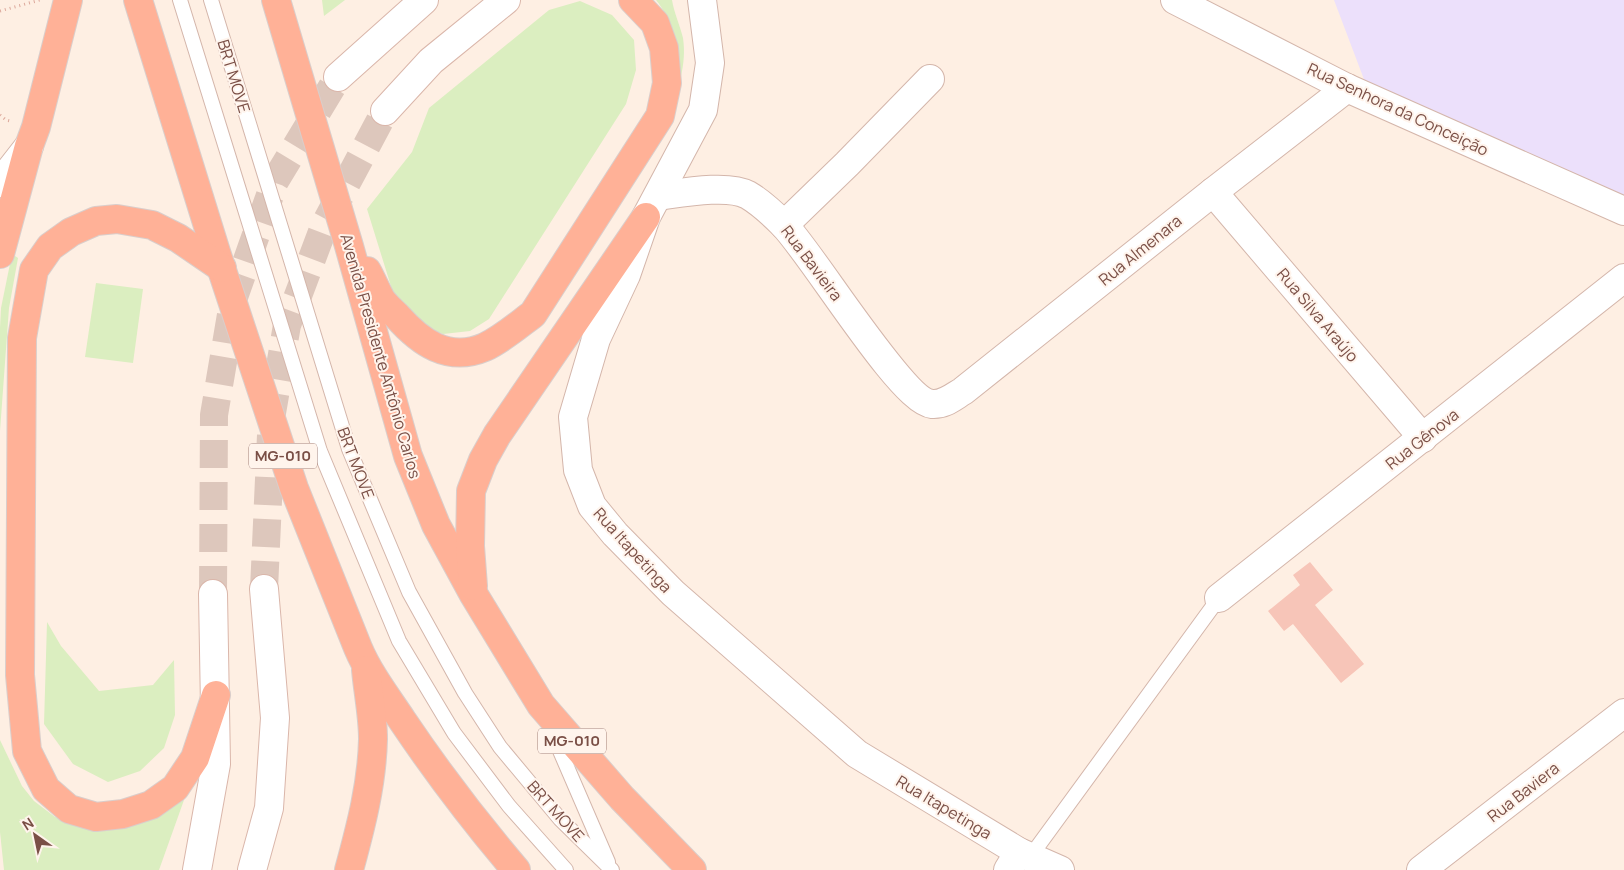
<svg xmlns="http://www.w3.org/2000/svg" width="1624" height="870" font-family="Manrope,sans-serif">
<style>
.education{fill:#ece0fb}
.green{fill:#dbeec0}
.building{fill:#f7c5b8}
.lines{fill:none;stroke-linecap:round;stroke-linejoin:round}
.secondary-tunnel{stroke:#ddc7bc;stroke-width:28;stroke-dasharray:28 14;stroke-linecap:butt}
.service-casing{stroke:#d4b6ab;stroke-width:16}
.minor-casing{stroke:#d4b6ab;stroke-width:30}
.tertiary-casing{stroke:#d4b6ab;stroke-width:30}
.secondary-casing{stroke:#dab6aa;stroke-width:30}
.trunk-casing{stroke:#dacecb;stroke-width:30}
.path{stroke:#dca89b;stroke-width:3;stroke-dasharray:1 4;stroke-linecap:butt}
.service{stroke:#fff;stroke-width:14}
.minor{stroke:#fff;stroke-width:28}
.tertiary{stroke:#fff;stroke-width:28}
.secondary{stroke:#fff;stroke-width:28}
.trunk{stroke:#ffb197;stroke-width:28}
.labels{text-anchor:middle;stroke-width:4;stroke-linejoin:round;paint-order:stroke}
.shield{fill:#fff4ec;stroke:#a28078;stroke-width:1}
.shield-label{font-size:15px;font-weight:bold;fill:#7a4f46}
.street-label{font-size:16px;fill:#7a4f46;stroke:#fff4ec}
</style>
<rect width="100%" height="100%" fill="#feefe3"/>
<path class="education" d="M1334 0H1624V210L1365 82Z"/>
<g class="green">
<path d="M322 0H345L324 16Z"/>
<path d="M656 0H672C674 13 680 25 683 38 687 65 678 88 670 112 673 98 677 84 678 70 681 47 670 17 656 0Z"/>
<path d="M580 1 612 15 634 40 636 70 626 104 489 319 470 331 443 334 418 323 394 296 367 209 412 152 429 108 549 10Z"/>
<path d="M12 254 18 258 9 308 0 431V740L22 786 34 801 55 817 97 828 142 823 184 800 159 870H4L0 832V328L1 308Z"/>
<path d="M96 283 143 289 133 363 85 357Z"/>
<path d="M47 622 61 646 99 691 153 685 174 660 175 715 164 748 140 771 108 782 73 764 44 724Z"/>
</g>
<path class="building" d="M1310 562 1333 590 1315 605 1364 664 1341 683 1293 624 1284 631 1268 611 1300 585 1293 575Z"/>
<g class="lines">
<g class="secondary-tunnel">
<path d="M264 589 272 413 287 325 325 224 385 111"/>
<path d="M213 594 214 415 234 297 275 181 338 77"/>
</g>
<g class="service-casing">
<g id="service">
<path d="M180 0 320 451 399 641 454 733 509 806 566 870"/>
<path d="M211 0 349 449 409 592 465 693 500 747 560 819 612 870"/>
<path d="M551 730 608 862"/>
<path d="M1030 857 1219 598"/>
</g>
</g>
<g class="minor-casing">
<g id="minor">
<path d="M0 183 29 146"/>
<path d="M1213 192 1423 438"/>
<path d="M658 196C681 193 728 184 748 195 760 202 773 214 783 224 812 253 901 401 932 404 944 405 953 397 963 391L1213 192 1347 88"/>
<path d="M784 225 847 164 930 79"/>
<path d="M1219 598 1624 278"/>
<path d="M1008 870 1019 852"/>
<path d="M1421 870 1624 713"/>
</g>
</g>
<g class="tertiary-casing">
<g id="tertiary">
<path d="M702 0 710 63 703 110 646 217 626 275 596 339 573 417 578 470 592 506 615 534 673 593 857 754 1019 852 1060 870"/>
<path d="M1175 0 1347 88 1624 211"/>
</g>
</g>
<g class="secondary-casing">
<g id="secondary">
<path d="M338 77 424 0"/>
<path d="M385 111 431 61 506 0"/>
<path d="M197 870 216 764 213 594"/>
<path d="M252 870 269 808 275 718 264 589"/>
</g>
</g>
<g class="trunk-casing">
<g id="trunk">
<path d="M138 0 216 252 294 488 358 648C369 674 386 696 402 720 437 772 475 822 516 870"/>
<path d="M276 0 349 246 408 456 436 525 474 595 541 705 622 798 692 870"/>
<path d="M0 254 29 146 36 127 68 0"/>
<path d="M367 271C372 280 376 290 381 299 385 305 392 311 397 316 420 342 448 363 485 347 502 339 517 326 533 314L660 116 667 83 664 48 655 23 633 0"/>
<path d="M473 586 470 546 471 491 483 460 497 435 646 217"/>
<path d="M216 695 195 758 175 788 151 805 123 814 96 817 69 809 46 789 27 751 20 675 22 338 34 270 50 247 71 232 96 221 117 219 152 225 178 238 222 268"/>
<path d="M349 870C361 826 372 784 373 739 373 716 368 692 366 670"/>
</g>
</g>
<g class="path">
<path d="M0 11 40 0"/>
<path d="M0 115 6 120 10 121"/>
</g>
<use href="#service" class="service"/>
<use href="#minor" class="minor"/>
<use href="#tertiary" class="tertiary"/>
<use href="#secondary" class="secondary"/>
<use href="#trunk" class="trunk"/>
</g>
<g class="labels">
<g class="shield">
<rect x="249" y="443.5" width="68" height="25" rx="4"/>
<rect x="538" y="728.5" width="68" height="25" rx="4"/>
</g>
<g class="shield-label">
<text x="283" y="461">MG-010</text>
<text x="572" y="746">MG-010</text>
</g>
<g class="street-label">
<text transform="translate(234 76) rotate(73)" y="6">BRT MOVE</text>
<text transform="translate(1398 109) rotate(25)" y="6">Rua Senhora da Conceição</text>
<text transform="translate(1140 250) rotate(-39)" y="6">Rua Almenara</text>
<text transform="translate(812 263) rotate(53)" y="6">Rua Bavieira</text>
<text transform="translate(1318 315) rotate(50)" y="6">Rua Silva Araújo</text>
<text transform="translate(381 356) rotate(74)" y="6">Avenida Presidente Antônio Carlos</text>
<text transform="translate(1422 439) rotate(-38)" y="6">Rua Gênova</text>
<text transform="translate(356 463) rotate(69)" y="6">BRT MOVE</text>
<text transform="translate(633 550) rotate(48)" y="6">Rua Itapetinga</text>
<text transform="translate(1523 792) rotate(-38)" y="6">Rua Baviera</text>
<text transform="translate(944 807) rotate(31)" y="6">Rua Itapetinga</text>
<text transform="translate(556 811) rotate(48)" y="6">BRT MOVE</text>
</g>
</g>
<g transform="translate(35 835) rotate(327)" stroke="#fff4ec" stroke-width="4" paint-order="stroke">
<path d="M0-4L9 19L0 12L-9 19Z" fill="#7a4f46"/>
<text y="-8" font-size="14" font-weight="bold" text-anchor="middle" fill="#7a4f46">N</text>
</g>
</svg>
